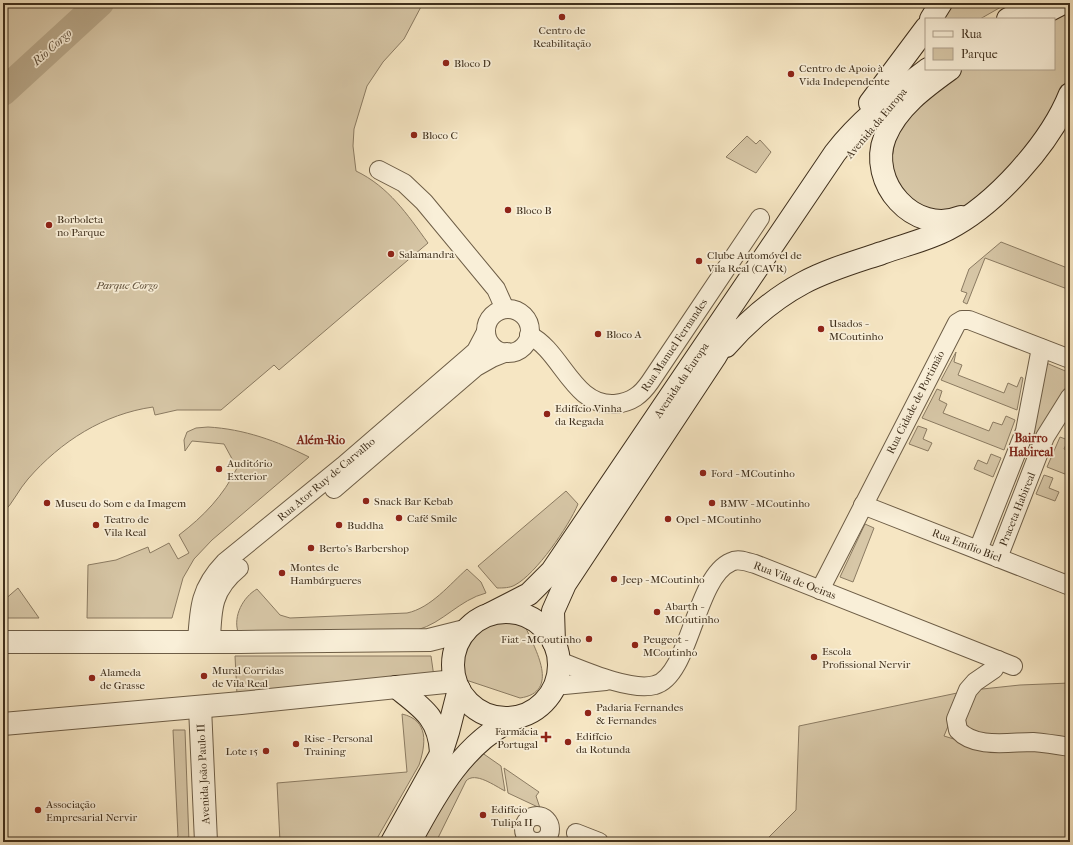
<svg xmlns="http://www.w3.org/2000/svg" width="1073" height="845" font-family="'IM FELL French Canon',serif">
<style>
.green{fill:#d7c7a7;stroke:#8b7b62}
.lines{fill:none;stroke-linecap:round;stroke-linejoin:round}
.river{stroke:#b8a88a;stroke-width:28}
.minor-casing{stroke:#6d5d46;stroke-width:20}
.tertiary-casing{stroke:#6d5d46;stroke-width:24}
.secondary-casing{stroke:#3f2f1c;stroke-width:24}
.minor{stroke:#f9efd8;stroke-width:18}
.tertiary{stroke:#f9efd8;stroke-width:22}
.secondary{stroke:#f9efd8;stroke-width:22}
.poi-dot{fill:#8f2418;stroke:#f9efd8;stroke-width:1.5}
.labels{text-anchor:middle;stroke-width:3.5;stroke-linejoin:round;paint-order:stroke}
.poi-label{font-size:11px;fill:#3f2f1c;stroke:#f9efd8;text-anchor:start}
.street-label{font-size:11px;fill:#3f2f1c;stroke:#f9efd8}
.park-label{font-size:11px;font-style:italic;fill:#5d4d38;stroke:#f9efd8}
.water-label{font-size:12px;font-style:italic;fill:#5d4d38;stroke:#f9efd8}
.neighbourhood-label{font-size:12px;font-weight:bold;fill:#7a1f14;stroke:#f9efd8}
</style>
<rect width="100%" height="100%" fill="#f6e6c3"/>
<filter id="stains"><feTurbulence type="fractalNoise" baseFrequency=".005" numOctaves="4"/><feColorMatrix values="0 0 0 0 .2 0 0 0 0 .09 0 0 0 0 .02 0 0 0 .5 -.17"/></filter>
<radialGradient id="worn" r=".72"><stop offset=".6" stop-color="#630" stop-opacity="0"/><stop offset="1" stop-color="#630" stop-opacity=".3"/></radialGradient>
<g class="green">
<path d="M3 3H423L404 39 383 62 367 86 354 129 353 146 356 171C389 187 407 214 428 243L279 370 274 365 221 410H177L155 415 153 407C104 414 61 441 28 479 19 489 13 503 3 513Z"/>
<path d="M952 3H1008L980 19H942Z"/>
<path d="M1070 11V66L1063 91 1020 161 963 208 945 211 930 210 917 203 898 186 891 164 895 140 909 115 946 80 962 69H1054V19H1052Z"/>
<path d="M747 136 756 144 760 140 771 152 756 173 726 157Z"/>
<path d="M1001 242 1070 269V290L985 258 967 304 963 302 967 293 961 291 969 269Z"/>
<path d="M956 352 954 362 962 365 958 375 1004 393 1008 383 1017 387 1021 377 1023 378 1017 410 941 380Z"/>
<path d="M1044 362 1070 373V386L1040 435 1035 449 1025 445Z"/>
<path d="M937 389 942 391 939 400 947 404 943 413 989 431 993 422 1002 425 1006 416 1015 420 1004 450 922 418Z"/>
<path d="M918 426 927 429 923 439 932 443 928 451 909 444Z"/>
<path d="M208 427C244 429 277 441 309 457L212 540 194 559 183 578 172 618H87L88 565 116 560 148 547 150 553 169 543 178 559 189 553 179 535C204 516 223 496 237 468L224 444 192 441 185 451 184 440 187 432 196 428Z"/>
<path d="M1060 437 1068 440 1064 449 1070 452V476L1047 467Z"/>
<path d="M991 454 1001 458 993 477 974 469 978 460 987 464Z"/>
<path d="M1044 475 1053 478 1049 488 1059 492 1055 501 1036 494Z"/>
<path d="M566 491 578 504C569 526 536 574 515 585 510 588 503 588 497 588L478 566Z"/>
<path d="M865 524 874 528 853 582 840 577Z"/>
<path d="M467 569 481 582 486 593C459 600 443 623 417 630L238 632C233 616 243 597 257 589L280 615 290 618 407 613C431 608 450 584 467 569Z"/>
<path d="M18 588 39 618H3V601Z"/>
<path d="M499 620H510L525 626C535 649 561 692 520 698L466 680C452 651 470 626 499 620Z"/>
<path d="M235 656H431L434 677 237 695Z"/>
<path d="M1070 683V740L984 735 967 729 963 717 973 690 1020 685Z"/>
<path d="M962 692 944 736 980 747 1070 752V842H764L796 810 799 726Z"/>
<path d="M402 714C429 720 426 744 419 765L375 842H280L277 783 407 772Z"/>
<path d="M173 730H185L189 842H173L178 836Z"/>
<path d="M478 750 501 766 505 791C495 786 475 771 466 781L436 842H418Z"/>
<path d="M504 768 539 792 536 796 540 808 508 793Z"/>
</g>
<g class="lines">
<path class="river" d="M3 92 100 3"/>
<g class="minor-casing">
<g id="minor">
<path d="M379 170 404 183 424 202 496 289 505 309"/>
<circle cx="508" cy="331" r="22"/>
<path d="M529 335C562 351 573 407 615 404 632 402 641 395 650 382L760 218"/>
<path d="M334 489 476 367 492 358 507 352"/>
<path d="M863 505 1070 586"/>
<path d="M978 550 1025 431 1041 348"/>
<path d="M998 558 1045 437 1070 397"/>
<path d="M820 590 957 323 962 320H969L1070 359"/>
<path d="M197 642C199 607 200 588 225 562L343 466 468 358 476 351 486 332"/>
<path d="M211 642C212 609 212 590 239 568"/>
<path d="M998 660 994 669 975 682 968 690 956 719 958 730C975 749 1009 742 1033 742 1045 743 1058 745 1070 747"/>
<path d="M559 661C582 670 631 692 655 685 690 676 695 577 731 562 738 558 747 562 755 564L1013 666"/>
<path d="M554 686 606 681"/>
<circle cx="537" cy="829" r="13"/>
<path d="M576 833 599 842"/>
</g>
</g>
<g class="tertiary-casing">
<g id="tertiary">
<path d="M3 642H240L429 640 465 631"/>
<path d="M200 707 206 842"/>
<path d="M3 724 241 703 455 681"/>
</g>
</g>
<g class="secondary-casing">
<g id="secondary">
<path d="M931 19 941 3"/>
<path d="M1008 19 1040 3"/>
<path d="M1032 19 1063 3"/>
<path d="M950 69C925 87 897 107 885 137 867 182 914 236 961 217"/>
<path d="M870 103 926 28"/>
<path d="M726 346C748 321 773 299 803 283 827 270 855 262 882 253 904 245 927 240 948 229 995 205 1050 144 1070 94"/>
<circle cx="506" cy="665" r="53"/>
<path d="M490 614 529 594 552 571 835 153C861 119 894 95 928 69"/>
<path d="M554 643 553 611 565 584 715 357 731 329"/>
<path d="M396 687C421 707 439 717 441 752"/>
<path d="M392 842 441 754 448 732 459 689"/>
<path d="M410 842C436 793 465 740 518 717"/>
</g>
</g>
<use href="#minor" class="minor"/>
<use href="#tertiary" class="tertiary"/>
<use href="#secondary" class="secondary"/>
</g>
<g class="poi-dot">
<circle cx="562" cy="17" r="4"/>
<circle cx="446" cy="63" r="4"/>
<circle cx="791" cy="74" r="4"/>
<circle cx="414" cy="135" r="4"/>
<circle cx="508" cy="210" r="4"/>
<circle cx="49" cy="225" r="4"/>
<circle cx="391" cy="254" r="4"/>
<circle cx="699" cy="261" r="4"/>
<circle cx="821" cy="329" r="4"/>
<circle cx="598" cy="334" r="4"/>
<circle cx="547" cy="414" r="4"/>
<circle cx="219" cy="469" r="4"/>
<circle cx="703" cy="473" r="4"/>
<circle cx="366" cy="501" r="4"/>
<circle cx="47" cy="503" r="4"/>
<circle cx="712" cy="503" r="4"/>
<circle cx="399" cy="518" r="4"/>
<circle cx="668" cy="519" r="4"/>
<circle cx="96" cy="525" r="4"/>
<circle cx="339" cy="525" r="4"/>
<circle cx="311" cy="548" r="4"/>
<circle cx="282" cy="573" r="4"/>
<circle cx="614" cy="579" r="4"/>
<circle cx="657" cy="612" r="4"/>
<circle cx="589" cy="639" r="4"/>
<circle cx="635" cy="645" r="4"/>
<circle cx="814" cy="657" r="4"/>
<circle cx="204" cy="676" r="4"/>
<circle cx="92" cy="678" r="4"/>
<circle cx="588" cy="713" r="4"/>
<path d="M544 731h4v4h4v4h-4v4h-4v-4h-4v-4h4z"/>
<circle cx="568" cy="742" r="4"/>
<circle cx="296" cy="744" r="4"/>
<circle cx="266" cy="751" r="4"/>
<circle cx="38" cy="810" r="4"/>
<circle cx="483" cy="815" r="4"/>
</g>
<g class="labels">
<g class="poi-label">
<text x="562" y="34" text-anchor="middle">Centro de<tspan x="562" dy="13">Reabilitação</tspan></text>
<text x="454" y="67">Bloco D</text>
<text x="799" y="72">Centro de Apoio à<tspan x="799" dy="13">Vida Independente</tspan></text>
<text x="422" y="139">Bloco C</text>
<text x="516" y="214">Bloco B</text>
<text x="57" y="223">Borboleta<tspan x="57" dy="13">no Parque</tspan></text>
<text x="399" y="258">Salamandra</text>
<text x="707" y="259">Clube Automóvel de<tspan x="707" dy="13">Vila Real (CAVR)</tspan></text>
<text x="829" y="327">Usados -<tspan x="829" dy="13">MCoutinho</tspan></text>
<text x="606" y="338">Bloco A</text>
<text x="555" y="412">Edifício Vinha<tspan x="555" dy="13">da Regada</tspan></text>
<text x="227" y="467">Auditório<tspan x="227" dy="13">Exterior</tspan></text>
<text x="711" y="477">Ford - MCoutinho</text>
<text x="374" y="505">Snack Bar Kebab</text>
<text x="55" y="507">Museu do Som e da Imagem</text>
<text x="720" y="507">BMW - MCoutinho</text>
<text x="407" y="522">Café Smile</text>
<text x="104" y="523">Teatro de<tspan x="104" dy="13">Vila Real</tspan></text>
<text x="676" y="523">Opel - MCoutinho</text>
<text x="347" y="529">Buddha</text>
<text x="319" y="552">Berto's Barbershop</text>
<text x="290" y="571">Montes de<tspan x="290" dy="13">Hambúrgueres</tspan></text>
<text x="622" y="583">Jeep - MCoutinho</text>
<text x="665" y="610">Abarth -<tspan x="665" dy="13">MCoutinho</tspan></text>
<text x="581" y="643" text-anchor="end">Fiat - MCoutinho</text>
<text x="643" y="643">Peugeot -<tspan x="643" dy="13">MCoutinho</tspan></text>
<text x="822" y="655">Escola<tspan x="822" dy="13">Profissional Nervir</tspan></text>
<text x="212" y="674">Mural Corridas<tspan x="212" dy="13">de Vila Real</tspan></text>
<text x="100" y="676">Alameda<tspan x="100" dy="13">de Grasse</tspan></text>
<text x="596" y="711">Padaria Fernandes<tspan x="596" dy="13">&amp; Fernandes</tspan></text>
<text x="538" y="735" text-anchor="end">Farmácia<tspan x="538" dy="13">Portugal</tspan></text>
<text x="576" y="740">Edifício<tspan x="576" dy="13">da Rotunda</tspan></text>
<text x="304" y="742">Rise - Personal<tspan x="304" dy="13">Training</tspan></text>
<text x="258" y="755" text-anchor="end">Lote 15</text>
<text x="46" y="808">Associação<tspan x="46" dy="13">Empresarial Nervir</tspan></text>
<text x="491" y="813">Edifício<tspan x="491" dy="13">Tulipa II</tspan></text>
</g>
<g class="street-label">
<text transform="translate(876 123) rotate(-50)" y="4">Avenida da Europa</text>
<text transform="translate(674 345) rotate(-56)" y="4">Rua Manuel Fernandes</text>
<text transform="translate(681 380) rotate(-56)" y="4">Avenida da Europa</text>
<text transform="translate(915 402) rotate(-63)" y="4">Rua Cidade de Portimão</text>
<text transform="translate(326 479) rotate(-40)" y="4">Rua Ator Ruy de Carvalho</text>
<text transform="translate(1017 509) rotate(-68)" y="4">Praceta Habireal</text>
<text transform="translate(967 545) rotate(21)" y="4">Rua Emílio Biel</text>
<text transform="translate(795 580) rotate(21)" y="4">Rua Vila de Oeiras</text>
<text transform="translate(203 774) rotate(-93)" y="4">Avenida João Paulo II</text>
</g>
<g class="park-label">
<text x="127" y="289">Parque Corgo</text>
</g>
<g class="water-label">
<text transform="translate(52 47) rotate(-42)" y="4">Rio Corgo</text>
</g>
<g class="neighbourhood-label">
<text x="1031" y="442">Bairro<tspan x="1031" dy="14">Habireal</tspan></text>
<text x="321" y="444">Além-Rio</text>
</g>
</g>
<rect width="1073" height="845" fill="none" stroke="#f6e6c3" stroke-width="16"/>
<rect x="4" y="4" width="1065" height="837" fill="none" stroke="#3f2f1c" stroke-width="2"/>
<rect x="8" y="8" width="1057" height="829" fill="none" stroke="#3f2f1c"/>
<rect x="925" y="18" width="130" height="52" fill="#f9efd8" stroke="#afa28d"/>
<rect x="933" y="31" width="20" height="6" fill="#f9efd8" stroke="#afa28d"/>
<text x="961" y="38" font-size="12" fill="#3f2f1c">Rua</text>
<rect x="933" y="48" width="20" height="12" fill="#d7c7a7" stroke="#afa28d"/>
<text x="961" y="58" font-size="12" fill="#3f2f1c">Parque</text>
<rect width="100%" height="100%" filter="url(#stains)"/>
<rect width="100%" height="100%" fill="url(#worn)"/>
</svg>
